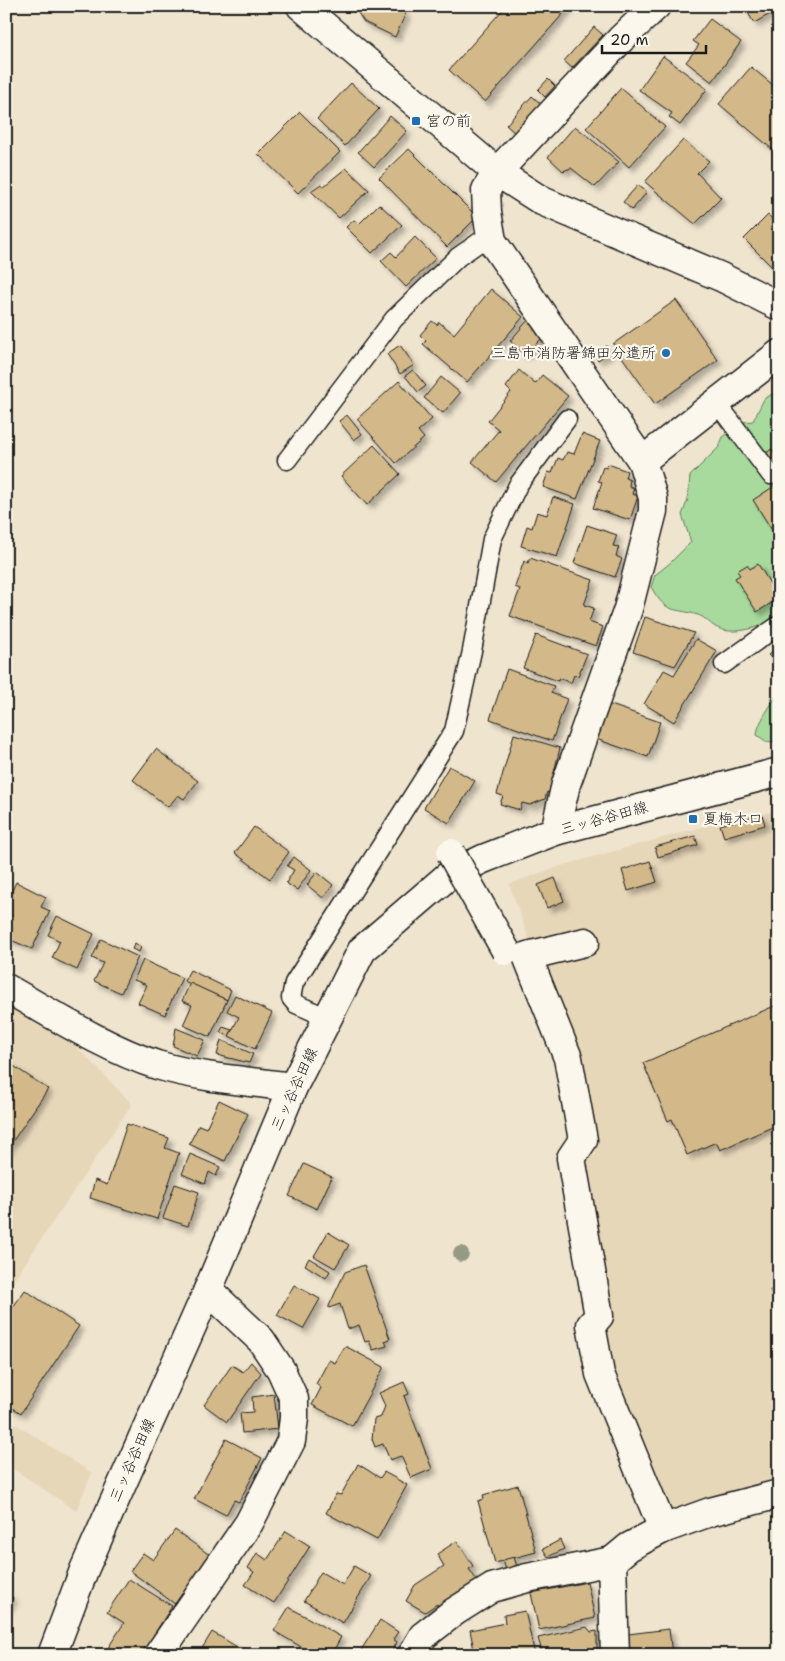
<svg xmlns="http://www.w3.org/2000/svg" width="785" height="1661" font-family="'Shantell Sans','Klee One',sans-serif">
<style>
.built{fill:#e7d7b9}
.green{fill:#a7da9c;stroke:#627b5c}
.building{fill:#d3b989;stroke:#1c1c1c;filter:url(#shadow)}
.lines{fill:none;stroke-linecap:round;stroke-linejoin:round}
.service-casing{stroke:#1c1c1c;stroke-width:21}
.minor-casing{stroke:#1c1c1c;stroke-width:31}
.tertiary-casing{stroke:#1c1c1c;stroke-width:31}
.secondary-casing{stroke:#1c1c1c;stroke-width:31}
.service{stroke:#fbf7ec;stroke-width:18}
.minor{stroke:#fbf7ec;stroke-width:28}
.tertiary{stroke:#fbf7ec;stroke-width:28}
.secondary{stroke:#fbf7ec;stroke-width:28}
.pedestrian-bridge-casing{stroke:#1c1c1c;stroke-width:31;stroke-linecap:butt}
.pedestrian-bridge{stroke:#fbf7ec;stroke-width:28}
.tree{fill:#969a85}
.poi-dot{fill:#1f6fb2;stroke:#fbf7ec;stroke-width:2}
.labels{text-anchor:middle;stroke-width:4.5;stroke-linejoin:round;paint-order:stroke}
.poi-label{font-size:15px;fill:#1c1c1c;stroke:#fbf7ec;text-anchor:start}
.street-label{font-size:15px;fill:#1c1c1c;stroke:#fbf7ec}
</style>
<defs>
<filter id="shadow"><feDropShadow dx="4.5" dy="4.5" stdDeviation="2.5" flood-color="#0004"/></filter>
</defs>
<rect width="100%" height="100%" fill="#efe4ce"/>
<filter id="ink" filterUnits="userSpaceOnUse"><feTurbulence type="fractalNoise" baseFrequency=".02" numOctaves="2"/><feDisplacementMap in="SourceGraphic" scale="10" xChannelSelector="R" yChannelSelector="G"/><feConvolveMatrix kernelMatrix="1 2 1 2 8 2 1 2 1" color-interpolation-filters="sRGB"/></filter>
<g filter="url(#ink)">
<g class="built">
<path d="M779 810V1480L668 1511 610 1375 602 1329 611 1326 579 1158 596 1155 581 1064 530 942 509 884 560 866 713 824Z"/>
<path d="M6 1006 75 1045 132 1104 6 1292Z"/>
<path d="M6 1418 92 1473 76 1511 6 1464Z"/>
</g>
<g class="green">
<path d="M779 390V619C762 626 731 638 714 626 708 622 706 618 698 615 672 607 667 615 651 587L655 575 670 563 691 542 682 515 688 499 690 476 719 447 723 437 743 422 753 421 764 399Z"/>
<path d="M779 692V741L767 742 757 735C757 723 772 704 779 692Z"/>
</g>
<g class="building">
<path d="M361 6H392L406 13 395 37 364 22 358 13Z"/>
<path d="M506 6H570L485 102 449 70Z"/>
<path d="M744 6H779V9L754 23Z"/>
<path d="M710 19 741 42 712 82 686 62 699 45 693 41Z"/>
<path d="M594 27 603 35 572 68 564 61Z"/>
<path d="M663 56 707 89 680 125 669 117 672 113 639 90Z"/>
<path d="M751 67 779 90V155L719 104Z"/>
<path d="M548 79 555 86 545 97 538 90Z"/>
<path d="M351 83 379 109 345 146 317 119Z"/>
<path d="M621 88 665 127 629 167 586 128Z"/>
<path d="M532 96 541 104 515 133 506 125Z"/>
<path d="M300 112 340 152 298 193 258 154Z"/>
<path d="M390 116 407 131 374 167 358 152Z"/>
<path d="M575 126 619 162 595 187 571 168 563 171 548 157Z"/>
<path d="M683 140 709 161 697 173 721 198 695 224 645 182Z"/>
<path d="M409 149 477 217 447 247 379 178Z"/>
<path d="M346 168 369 190 339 218 311 191 321 184 324 186Z"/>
<path d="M638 185 647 192 632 210 623 202Z"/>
<path d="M379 204 402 225 372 253 346 227 354 220 359 224Z"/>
<path d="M768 215 779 225V274L744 239Z"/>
<path d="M415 237 436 258 406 287 381 261 391 252 396 257Z"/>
<path d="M491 289 523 317 467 382 423 344 426 341 420 335 432 321 437 325 439 322 454 334Z"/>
<path d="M676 300 718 360 655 404 613 344Z"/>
<path d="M528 320 541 339 525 355 510 341Z"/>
<path d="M400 345 414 365 400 374 387 354Z"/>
<path d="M607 346 610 352 598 360 594 354Z"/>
<path d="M413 370 426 386 418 392 405 376Z"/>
<path d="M519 370 535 384 542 375 568 396 496 482 472 462 499 430 488 421 511 392 506 387Z"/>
<path d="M441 377 460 393 443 413 424 398Z"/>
<path d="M399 381 432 419 418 431 424 438 396 463 357 419Z"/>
<path d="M347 415 362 434 354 440 339 421Z"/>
<path d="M582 434 600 441 577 499 543 487 548 472 552 473 558 458 563 460 567 452 574 454Z"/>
<path d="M374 445 400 474 367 505 341 476Z"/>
<path d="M772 449 779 458 773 462 766 453Z"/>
<path d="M608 464 627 471 625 478 630 480 629 486 634 488 632 494 638 496 630 520 593 508 602 482 598 481 603 467 607 468Z"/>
<path d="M779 483V537L777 538 753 500Z"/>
<path d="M553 497 575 504 557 557 521 546 527 526 532 528 537 512 547 515Z"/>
<path d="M587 525 617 535 613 546 619 547 616 556 622 559 615 577 574 563Z"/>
<path d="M530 558 593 580 584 605 594 608 589 622 603 627 596 646 510 616 520 589 515 587 524 561 528 563Z"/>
<path d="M758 564 779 598 757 612 735 578 740 575 737 571 747 565 750 569Z"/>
<path d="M645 617 694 633 675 666 633 652Z"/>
<path d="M536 635 587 654 578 676 574 675 571 683 559 678 558 681 523 668Z"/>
<path d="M696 639 717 651 674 722 644 704 664 670 674 675Z"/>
<path d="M779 649V664L768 655Z"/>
<path d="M507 669 554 686 551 693 567 699 552 741 490 719Z"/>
<path d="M608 704 660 722 648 757 596 739Z"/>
<path d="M514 734 560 748 549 793 547 792 545 799 530 805 522 803 520 810 500 804 503 796 497 794Z"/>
<path d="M156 749 198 781 184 799 178 795 168 807 133 780Z"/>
<path d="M449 766 475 781 449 823 424 808Z"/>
<path d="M762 814 765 825 724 837 720 825Z"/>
<path d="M254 827 289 852 270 879 235 853Z"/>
<path d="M695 836 698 845 658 857 655 847Z"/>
<path d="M294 857 311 870 297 890 286 883 294 870 287 866Z"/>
<path d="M650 861 657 882 628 891 622 870Z"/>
<path d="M317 872 333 885 323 898 307 885Z"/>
<path d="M555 878 564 901 547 908 538 885Z"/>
<path d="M16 882 46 897 41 907 50 911 32 949 6 938V930L12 918 6 915V903Z"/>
<path d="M57 916 94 934 77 970 52 958 60 941 48 935Z"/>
<path d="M101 939 138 957 121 993 94 981 103 963 92 958Z"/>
<path d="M135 943 141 947 139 952 132 949Z"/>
<path d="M143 960 182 978 165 1015 138 1003 147 985 134 980Z"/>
<path d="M190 970 231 990 227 1000 184 981Z"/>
<path d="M190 983 227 1000 210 1037 183 1025 192 1005 182 1001Z"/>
<path d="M235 995 272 1013 255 1049 229 1036 239 1017 227 1011Z"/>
<path d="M779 1004V1124L720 1150 716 1142 687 1155 672 1119 668 1121 643 1063Z"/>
<path d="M223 1027 232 1030 229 1036 220 1032Z"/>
<path d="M176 1028 205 1040 197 1056 173 1046Z"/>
<path d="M221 1040 253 1054 249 1063 217 1055Z"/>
<path d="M6 1061 48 1089 6 1151Z"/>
<path d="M219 1100 248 1114 225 1161 189 1144 199 1125 206 1128Z"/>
<path d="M127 1124 169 1138 165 1148 179 1153 157 1219 90 1198 95 1180 107 1185Z"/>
<path d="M190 1154 220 1167 216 1176 209 1172 205 1184 182 1174Z"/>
<path d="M304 1164 332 1177 317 1209 289 1196Z"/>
<path d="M175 1184 199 1192 188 1226 163 1218Z"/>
<path d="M328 1232 349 1245 335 1268 314 1256Z"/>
<path d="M309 1258 330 1271 326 1278 305 1265Z"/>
<path d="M364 1265 390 1339 385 1341 387 1346 373 1350 369 1341 365 1342 359 1325 348 1329 340 1304 329 1308V1306L345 1272Z"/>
<path d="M294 1285 320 1299 303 1329 277 1315Z"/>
<path d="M779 1288V1317H778L770 1290Z"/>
<path d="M25 1290 79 1326 21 1413 6 1404V1317Z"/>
<path d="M345 1346 384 1367 352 1426 312 1405 321 1388 316 1384 329 1360 335 1363Z"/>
<path d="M251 1362 261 1373 227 1422 204 1405 232 1365 243 1372Z"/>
<path d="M404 1382 409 1394 404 1396 432 1469 411 1478 401 1456 390 1460 383 1444 375 1447 372 1439 374 1419 381 1417 385 1406 379 1393Z"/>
<path d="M274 1394 278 1429 242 1433 240 1413 253 1412 252 1397Z"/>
<path d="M226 1439 262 1458 239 1502 234 1500 226 1515 194 1499Z"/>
<path d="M358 1464 380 1478 384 1472 407 1485 377 1540 326 1513 336 1494 341 1495Z"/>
<path d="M518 1485 536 1552 495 1563 478 1501 484 1499 483 1495Z"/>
<path d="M175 1530 211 1556 175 1604 130 1571 143 1553 153 1560Z"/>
<path d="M286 1531 310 1546 274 1603 245 1585 254 1572 248 1568 257 1553 267 1560Z"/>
<path d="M560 1540 564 1549 548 1557 543 1549Z"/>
<path d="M457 1541 473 1566 469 1569 478 1582 439 1608 437 1604 425 1612 406 1601 415 1585 444 1566 437 1554Z"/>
<path d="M514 1557 517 1567 506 1570 503 1560Z"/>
<path d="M354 1566 371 1576 343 1623 304 1601 321 1572 343 1585Z"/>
<path d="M129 1579 172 1606 141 1655H113L106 1651 124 1623 107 1612Z"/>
<path d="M587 1582 595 1618 539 1630 531 1593Z"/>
<path d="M6 1593 13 1598 6 1609Z"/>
<path d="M289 1607 341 1637 331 1655H315L274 1631Z"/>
<path d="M525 1611 535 1655H475L470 1630 505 1623 504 1615Z"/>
<path d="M380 1620 398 1632 393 1639 397 1642 390 1655H358Z"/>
<path d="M587 1627 591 1632 597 1631V1655H543L538 1638Z"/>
<path d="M669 1629 672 1655H630L628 1634Z"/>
<path d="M212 1632 247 1653 246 1655H198Z"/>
</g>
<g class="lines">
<g class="service-casing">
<g id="service">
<path d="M717 403 771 475"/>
<path d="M287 460 394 319 458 257 491 234"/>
<path d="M724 664 779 625"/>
<path d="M328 1018 296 1004 291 998 294 983 454 731 472 651 492 539 518 485 567 419"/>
</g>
</g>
<g class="minor-casing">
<g id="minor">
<path d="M642 461 779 354"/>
<path d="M555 831 566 784 628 609 653 511V498L642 461 492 241 487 212 486 190 497 172 621 39 656 6"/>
<path d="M585 942 527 956 568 1058 583 1140 571 1158 599 1316 591 1325 600 1374 663 1529"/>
<path d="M6 988C52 1014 107 1049 157 1065 201 1078 247 1081 293 1087"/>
<path d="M612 1561 615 1655"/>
<path d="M158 1655 249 1523 291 1441 294 1418V1399L281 1370 261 1340 208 1290"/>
<path d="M412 1655 423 1636 454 1612 492 1588 527 1578 612 1561 629 1547 663 1529 710 1512 779 1494"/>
</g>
</g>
<g class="tertiary-casing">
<path id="tertiary" d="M301 6 497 172 542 201 721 277 779 306"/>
</g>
<g class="secondary-casing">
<path id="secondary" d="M52 1655 84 1570 208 1290 293 1087 362 950 448 876 483 859 555 831 779 772"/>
</g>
<use href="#service" class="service"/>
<use href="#minor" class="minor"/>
<use href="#tertiary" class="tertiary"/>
<use href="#secondary" class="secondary"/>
<g class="pedestrian-bridge-casing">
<path id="pedestrian-bridge" d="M451 853 506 951"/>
</g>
<use href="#pedestrian-bridge" class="pedestrian-bridge"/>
</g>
<circle class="tree" cx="461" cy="1254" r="8"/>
</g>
<g class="poi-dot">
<rect x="411" y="116" width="10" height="10" rx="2.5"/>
<circle cx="666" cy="353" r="5"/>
<rect x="688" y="814" width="10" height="10" rx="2.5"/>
</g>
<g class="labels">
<g class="poi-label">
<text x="426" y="126">宮の前</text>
<text x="656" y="358" text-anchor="end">三島市消防署錦田分遣所</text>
<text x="703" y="824">夏梅木口</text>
</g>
<g class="street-label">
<text transform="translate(604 818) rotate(-15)" y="5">三ッ谷谷田線</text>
<text transform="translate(294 1089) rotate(-65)" y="5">三ッ谷谷田線</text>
<text transform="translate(132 1460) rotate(-66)" y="5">三ッ谷谷田線</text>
</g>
</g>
<rect width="785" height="1661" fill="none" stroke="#fbf7ec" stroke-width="25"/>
<rect x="12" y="12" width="760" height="1636" fill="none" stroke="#1c1c1c" stroke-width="2" filter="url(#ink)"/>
<path d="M602 45v8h104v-8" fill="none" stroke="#1c1c1c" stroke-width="2.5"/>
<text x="610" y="45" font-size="15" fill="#1c1c1c" stroke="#fbf7ec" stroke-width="4" paint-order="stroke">20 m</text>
</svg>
